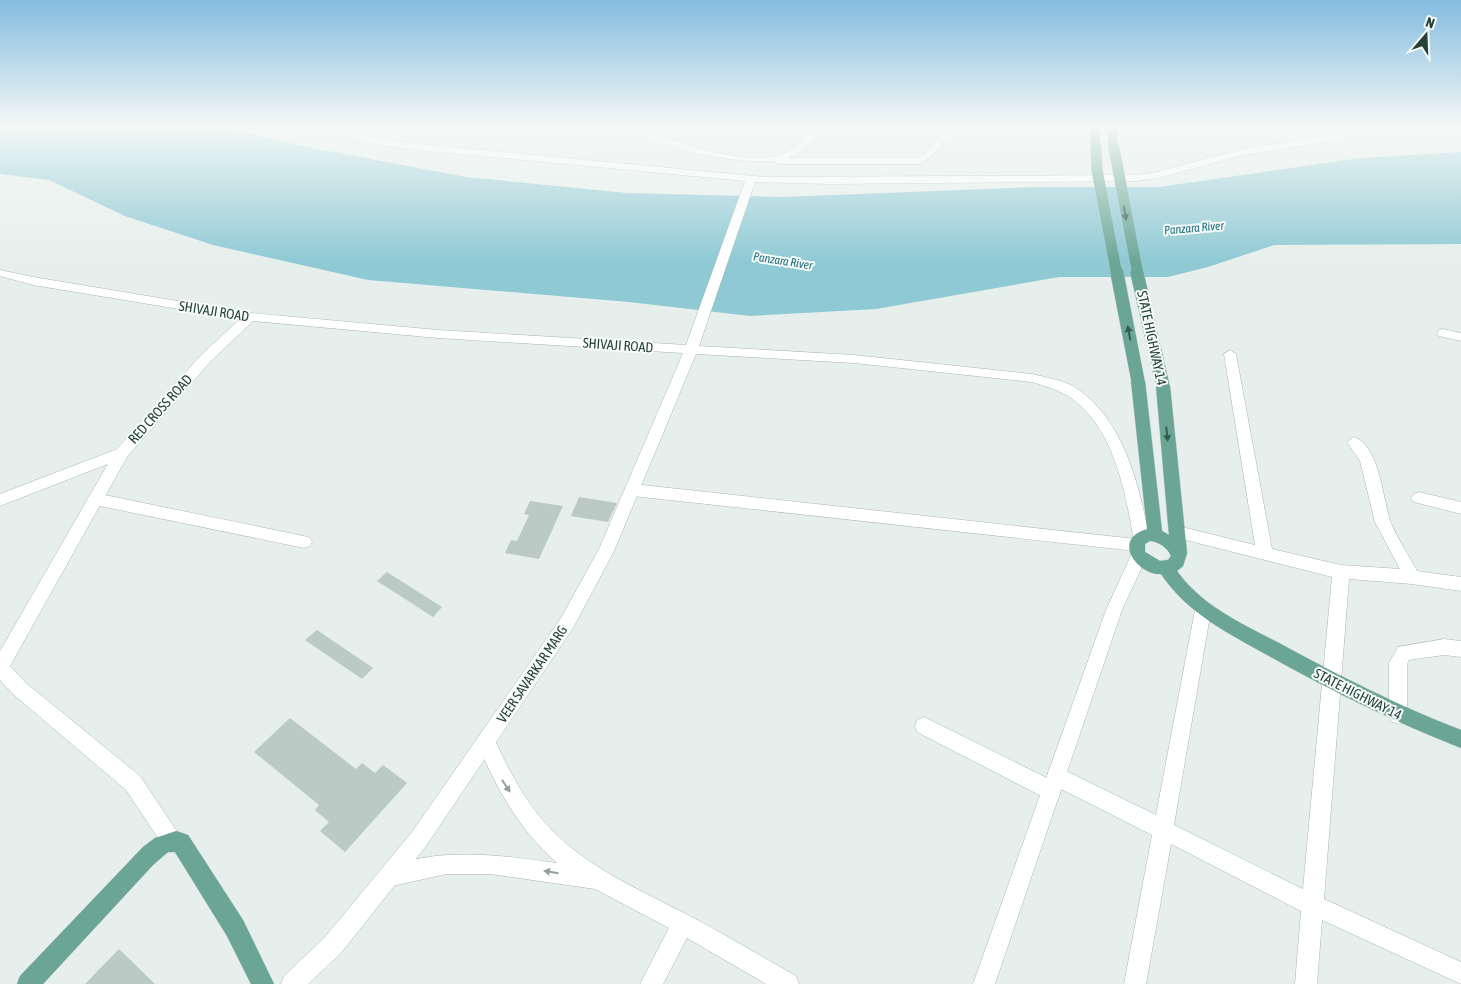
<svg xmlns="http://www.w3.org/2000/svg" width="1461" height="984" font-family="'Asap Condensed',sans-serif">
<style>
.water{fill:#8ec9d4}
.building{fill:#bbcac4}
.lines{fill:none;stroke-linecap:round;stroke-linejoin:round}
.street-casing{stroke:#a8b8b2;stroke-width:1}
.secondary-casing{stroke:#a4bbb3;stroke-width:1}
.primary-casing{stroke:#c2cac8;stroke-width:1}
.street{fill:#fff;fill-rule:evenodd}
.secondary{fill:#fff;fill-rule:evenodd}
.primary{fill:#6aa596;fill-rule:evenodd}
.primary-bridge-far1-casing{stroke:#c2cac8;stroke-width:11;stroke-linecap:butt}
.primary-bridge-casing{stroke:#c2cac8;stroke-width:14;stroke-linecap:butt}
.primary-bridge-far1{stroke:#6aa596;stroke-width:11}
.primary-bridge{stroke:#6aa596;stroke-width:13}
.oneway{fill:#365b51}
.oneway2{fill:#92a09c}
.labels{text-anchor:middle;stroke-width:4;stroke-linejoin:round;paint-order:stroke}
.far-water-label{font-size:12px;font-style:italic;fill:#1c6f80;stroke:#f7fbf9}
.street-label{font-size:14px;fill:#24423a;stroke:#f7fbf9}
</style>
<rect width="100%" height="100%" fill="#e6efeb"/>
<path class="water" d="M0 125H214L297 145 466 177 627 193 781 197 1035 187H1159L1360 158 1461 152V244L1274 245 1208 267 1168 277H1059L876 309 750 316 629 302 368 280 213 245 125 216 49 180 0 174Z"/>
<g class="building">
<path d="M579 497 617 503 608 522 571 516Z"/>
<path d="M530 501 563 506 539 559 505 553 511 540 517 541 529 515 524 514Z"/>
<path d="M387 572 442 607 433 617 377 581Z"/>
<path d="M317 630 373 668 362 679 305 640Z"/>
<path d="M290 718 356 769 362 763 375 773 383 765 407 783 345 852 320 831 329 822 315 810 319 805 254 752Z"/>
<path d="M119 949 155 984H85Z"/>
</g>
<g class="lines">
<g class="street-casing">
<g id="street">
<path d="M964 125H976L943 142 932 156 919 164H778L773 161 778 158H917L926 152 937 138Z"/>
<path d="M1230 125 1275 128 1326 125 1346 137 1338 139 1317 127C1296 134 1248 139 1230 125Z"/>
<path d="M1443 329 1461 333V341L1439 336 1437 333 1439 330Z"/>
<path d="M1230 350 1236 354 1272 549 1341 565 1400 569 1375 522 1360 461 1347 442 1354 437C1380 445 1383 502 1391 523 1398 540 1409 555 1417 571L1461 577V591L1412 584 1349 579 1324 899 1461 962V984L1322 920 1317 984H1295L1301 911 1171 844 1146 984H1124L1152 835 1061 789 1059 798 1052 801 1045 798 917 732 915 726 917 720 924 717 1047 778 1049 769 1056 766 1156 815 1195 610 1197 605 1203 603 1209 605 1211 610 1174 825 1303 889 1332 577 1178 538 1172 536 1170 532 1172 528 1178 526 1255 545 1224 354Z"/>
<path d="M633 484 1136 539 1142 540 1144 545 1142 550 1136 551 633 496 628 494 626 490 628 486Z"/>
<path d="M1419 492 1461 502V514L1414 502 1411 498 1414 494Z"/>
<path d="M95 493 304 536 310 538 312 542 310 546 304 548 95 505 90 503 87 499 90 495Z"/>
<path d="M486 733 493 736C509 772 529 810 559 837 597 872 644 892 690 916 726 935 761 956 796 976L799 984H766L687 938 663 984H640L669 928 595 889 490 874H446L388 887 381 884 378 877 381 870C438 846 498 855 557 863 519 830 496 788 477 742L479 736Z"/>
</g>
</g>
<g class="secondary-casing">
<g id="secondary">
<path d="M304 125H321L380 139 418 144 765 177 1136 175 1157 172 1242 149 1340 134 1372 125H1387L1341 140 1243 155 1158 178 1136 181 829 184 755 182 699 346 854 355 1032 374C1048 378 1065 380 1079 390 1124 422 1139 485 1149 536L1147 540 1141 542 1135 540 1133 536C1125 488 1112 424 1068 396 1056 389 1045 386 1032 382L854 363 696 354 614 551 573 628 426 846 341 953 308 984H281L284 976 325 937 412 832 561 618 599 549 683 353 438 338 253 321 211 361 127 457 10 666 26 683 140 776 178 833 181 840 178 847 171 850 164 847 126 790 14 695 0 680V651L108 464 0 506V494L117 449 201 355 240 319 33 285 0 276V270L33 277 250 313 438 330 686 345 745 181 418 150 380 145Z"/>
<path d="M624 125C640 125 653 133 668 138 698 148 754 167 784 153 797 147 807 136 815 125H825C815 138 803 152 788 158 755 170 649 148 624 125Z"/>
<path d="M1330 125H1347L1303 137 1298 134Z"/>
<path d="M1139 549 1145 551 1147 556 1122 610 995 984H973L1106 610 1133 551Z"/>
<path d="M1444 639 1461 641V657L1444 655 1409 660 1407 664V715L1405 721 1398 724 1391 721 1389 715V663L1398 647Z"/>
</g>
</g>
<g class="primary-casing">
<g id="primary">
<path d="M1090 125H1100L1099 149 1091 147Z"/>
<path d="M1107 125H1117V150L1109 148Z"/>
<path d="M1138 377 1145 381 1162 531 1169 535 1156 386 1163 381 1170 386 1187 553 1183 566 1177 571C1202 606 1242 624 1279 643 1338 675 1398 706 1461 730V748C1395 722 1331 691 1269 656 1228 633 1188 614 1161 574 1137 575 1111 539 1147 529L1131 381ZM1150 541C1158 541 1168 548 1171 556L1168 560 1160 561 1145 552V544Z"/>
<path d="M176 831 188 835 243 920 274 984H251L227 936 175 852H168L153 865 43 984H17L20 976 143 847 155 838Z"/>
</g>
</g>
<use href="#street" class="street"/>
<use href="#secondary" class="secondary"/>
<use href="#primary" class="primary"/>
<g class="primary-bridge-far1-casing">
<g id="primary-bridge-far1">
<path d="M1096 147 1097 170 1117 275"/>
<path d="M1114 148 1138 275"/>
</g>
</g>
<g class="primary-bridge-casing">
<g id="primary-bridge">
<path d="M1117 273 1138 381"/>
<path d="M1137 273 1163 386"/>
</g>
</g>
<use href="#primary-bridge-far1" class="primary-bridge-far1"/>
<use href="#primary-bridge" class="primary-bridge"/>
</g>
<defs><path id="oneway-solid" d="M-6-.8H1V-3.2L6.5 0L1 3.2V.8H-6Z" transform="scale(1.25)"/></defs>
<g class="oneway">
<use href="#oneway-solid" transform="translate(1125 213) rotate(80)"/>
<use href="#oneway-solid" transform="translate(1129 333) rotate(-101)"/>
<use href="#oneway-solid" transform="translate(1167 434) rotate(84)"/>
</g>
<g class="oneway2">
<use href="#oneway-solid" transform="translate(506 786) rotate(57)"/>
<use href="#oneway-solid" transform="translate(551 872) rotate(-171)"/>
</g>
<linearGradient id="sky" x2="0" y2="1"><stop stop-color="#84bce0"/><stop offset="0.48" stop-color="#f4f8f6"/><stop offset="1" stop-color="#f4f8f6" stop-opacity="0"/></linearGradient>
<rect width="1461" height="263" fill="url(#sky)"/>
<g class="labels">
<g class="far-water-label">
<text transform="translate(1194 228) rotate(-5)" y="4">Panzara River</text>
<text transform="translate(783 261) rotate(9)" y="4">Panzara River</text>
</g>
<g class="street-label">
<text transform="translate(214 311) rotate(9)" y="5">SHIVAJI ROAD</text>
<text transform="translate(1152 338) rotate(78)" y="5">STATE HIGHWAY 14</text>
<text transform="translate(618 345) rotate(4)" y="5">SHIVAJI ROAD</text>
<text transform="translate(160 409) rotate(-48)" y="5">RED CROSS ROAD</text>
<text transform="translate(532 674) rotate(-56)" y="5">VEER SAVARKAR MARG</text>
<text transform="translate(1358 694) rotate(27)" y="5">STATE HIGHWAY 14</text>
</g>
</g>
<g transform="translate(1426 35) rotate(19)" stroke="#f7fbf9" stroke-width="4" paint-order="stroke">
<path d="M0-4L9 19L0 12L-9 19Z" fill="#24423a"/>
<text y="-8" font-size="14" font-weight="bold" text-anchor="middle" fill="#24423a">N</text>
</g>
</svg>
